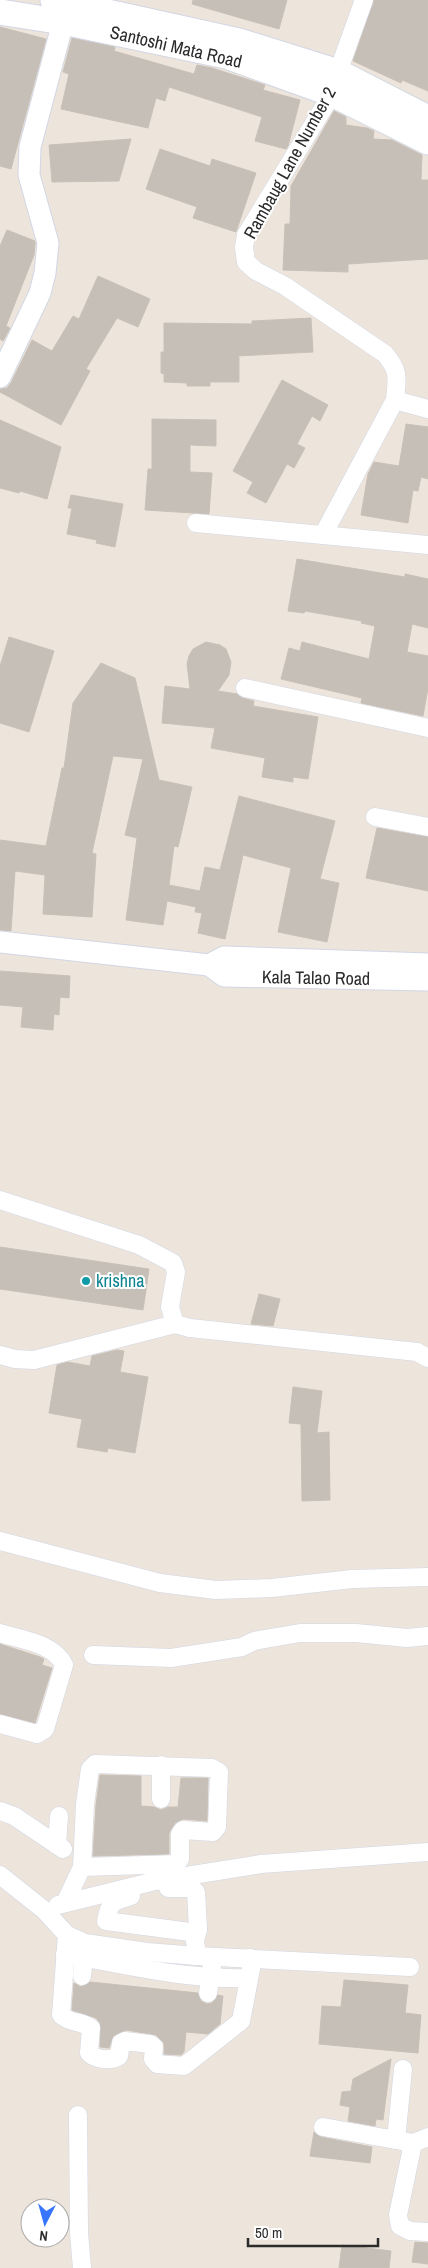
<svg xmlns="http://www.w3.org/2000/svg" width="428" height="2268" font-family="'Archivo Narrow',sans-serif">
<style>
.building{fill:#c6bfb8;stroke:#c9c0b6}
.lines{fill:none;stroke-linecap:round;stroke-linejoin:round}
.minor-casing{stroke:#d1d7e4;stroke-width:19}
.tertiary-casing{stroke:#d1d7e4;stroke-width:23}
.secondary-casing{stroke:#d1d7e4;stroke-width:27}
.minor{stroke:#fff;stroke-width:18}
.tertiary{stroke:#fff;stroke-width:21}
.secondary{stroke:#fff;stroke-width:25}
.culture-dot{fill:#0f9aa8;stroke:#fff;stroke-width:2}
.labels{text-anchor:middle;stroke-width:4;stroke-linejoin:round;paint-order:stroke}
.street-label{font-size:18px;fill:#2b2b2b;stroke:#fff}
.culture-label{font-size:18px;fill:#0d838f;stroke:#fff;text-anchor:start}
</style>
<rect width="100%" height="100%" fill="#ede4dc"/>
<g class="building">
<path d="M193 0H287L279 29 192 4Z"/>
<path d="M374 0H428V91L402 80 401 83 353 61Z"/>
<path d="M0 27 46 39 11 169 0 166Z"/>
<path d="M72 38 115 47 114 51 194 74 197 65 212 68 265 85 263 90 300 100 288 146 286 149 255 141 262 117 169 87 165 101 156 98 148 128 61 109 69 74 63 72Z"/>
<path d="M334 111 346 117V125L367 128 374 131 373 139 392 140 422 155 421 180H428V259L348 264V272L283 270 285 224H290L291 186Z"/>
<path d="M131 139 119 181 52 182 49 145Z"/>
<path d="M160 149 210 166 212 159 256 173 236 232 193 218 197 207 146 189Z"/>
<path d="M7 230 35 241V244L34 255 6 326 10 328 3 341 0 339V246Z"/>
<path d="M98 276 150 299 138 327 117 318 86 369 90 371 61 425 0 392V389L7 388 11 383 32 340 52 351 73 316 79 319Z"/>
<path d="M311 318 313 352 237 356 239 357V382H210V386H187V383L164 382V374L161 373V352H164V323L252 324V321Z"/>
<path d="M282 380 328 405 320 421 312 416 297 444 305 448 294 468 287 464 266 503 247 493 253 482 233 471Z"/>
<path d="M152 419 216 420V446L190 445V472L212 473 209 514 145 510 148 469H152Z"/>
<path d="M0 420 61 447 47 499 20 491 19 493 0 488Z"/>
<path d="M406 424 428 427V479L421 477 418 491 413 490 408 523 361 515 368 474 374 462 399 466Z"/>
<path d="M71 495 123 504 115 547 96 543 97 540 67 534 72 508H68Z"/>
<path d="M297 559 405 577V574L428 579V628L412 624 407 652 428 656V688L423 716 361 703 362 698 281 679 289 648 300 651 302 642 369 659 375 626 361 623 362 621 305 611 304 613 288 611Z"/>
<path d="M9 637 54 651 29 732 0 723V666Z"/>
<path d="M206 642 220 645 226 649 231 662 229 675 218 691 237 694 242 698 254 701 253 706 318 717 308 779 293 777V782L262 777 265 758 211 748 215 728 162 723 165 686 190 689 187 664 189 656 193 649Z"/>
<path d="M101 663 135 678 159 780 192 787 178 847 174 846 169 885 200 891 205 867 220 870 239 796 335 821 320 879 339 883 327 942 278 932 291 868 243 855 225 939 198 933 202 913 195 912 196 907 167 901 163 925 126 920 137 838 125 835 143 759 113 756 92 853 96 854 92 917 43 914 45 875 15 871 11 931 0 930V840L46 846 62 768H64L73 703Z"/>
<path d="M377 828 428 837V891L366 878Z"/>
<path d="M0 971 70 976 69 998 60 997 59 1015 54 1014 53 1030 21 1027 23 1007 0 1005Z"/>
<path d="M0 1247 149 1269 143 1310 0 1289Z"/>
<path d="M259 1294 280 1299 273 1326 251 1324Z"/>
<path d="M117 1350 124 1351 120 1372 148 1377 135 1453 108 1448 107 1452 77 1447 82 1419 49 1413 57 1365 68 1362 90 1366 92 1356Z"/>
<path d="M293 1387 322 1391 317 1433 329 1432 330 1500 302 1501 301 1424 289 1423Z"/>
<path d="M0 1644 40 1657 44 1659 42 1665 52 1668 35 1723 0 1714Z"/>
<path d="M100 1775 141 1776V1806L154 1807 161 1810 168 1807H178L181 1778H208L207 1821 183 1819 175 1823 169 1833V1854L93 1856 96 1805Z"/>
<path d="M344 1980 408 1985 405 2013 421 2015 418 2053 319 2044 322 2006 341 2007Z"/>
<path d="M90 1982 198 1993 201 2001 207 2004 212 2003 218 1995 223 1996 220 2024 208 2034 186 2032 184 2052 181 2055 164 2054V2043L156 2035 126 2030 113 2036 109 2048 100 2047V2023L96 2018 72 2010 74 1983 81 1987Z"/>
<path d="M391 2059 383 2120 376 2119 375 2126 348 2121 350 2107 340 2105 342 2092 351 2091 353 2079Z"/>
<path d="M314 2132 321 2137 372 2147 370 2163 310 2156Z"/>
<path d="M415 2242 428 2243V2264L412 2262Z"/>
<path d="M342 2245 391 2251 389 2268H339Z"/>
</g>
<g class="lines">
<g class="minor-casing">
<g id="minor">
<path d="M395 400 428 409"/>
<path d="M196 523 428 545"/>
<path d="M323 535 395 400C397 378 400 372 385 354L285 286 256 271 246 262 244 247 246 235 332 94 338 72 364 0"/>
<path d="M245 688 428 728"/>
<path d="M375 817 428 827"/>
<path d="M0 1200 139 1245 173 1263 176 1272 170 1307 175 1324 190 1328 417 1352 428 1358"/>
<path d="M0 1355 15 1359 34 1360 175 1324"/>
<path d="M0 1541 160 1583 216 1590 272 1588 352 1579 428 1577"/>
<path d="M0 1633C21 1640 54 1643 64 1665L45 1729 37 1734 0 1724"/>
<path d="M93 1655 171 1658 242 1647 254 1641 300 1633H356L407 1638 428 1636"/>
<path d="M161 1799V1765"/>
<path d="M0 1811 14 1816 63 1849"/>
<path d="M57 1845 59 1816"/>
<path d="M0 1875 44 1910 67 1935 85 1943 147 1952 197 1956 410 1967"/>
<path d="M168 1888H192L196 1892 198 1929 195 1941 197 1956"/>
<path d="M131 1896C112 1902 110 1901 106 1921L190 1932 198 1929"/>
<path d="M65 1903 82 1867 85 1804 90 1769 95 1764 212 1768 219 1772 217 1827 213 1832 183 1830 180 1834V1859L176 1864 82 1867"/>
<path d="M58 1905 155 1881 261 1864 428 1852"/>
<path d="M67 1935 61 2015C70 2024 81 2020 91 2028L89 2053C96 2060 111 2061 119 2056L121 2043 125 2041 150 2044 154 2047 153 2059 157 2064 184 2066 241 2021 251 1969 250 1958"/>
<path d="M65 1954C125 1965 187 1980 249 1978"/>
<path d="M82 1976 85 1946"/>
<path d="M208 1993 212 1965"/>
<path d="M78 2115 79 2233 82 2268"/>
<path d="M323 2127 413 2143"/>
<path d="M428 2137 413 2143 398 2215 400 2226 410 2231 428 2232"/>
<path d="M396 2140 403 2069"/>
</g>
</g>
<g class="tertiary-casing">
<g id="tertiary">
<path d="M0 377 40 293 45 273 48 243 29 175 30 147 67 7"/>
<path d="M0 942 209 965 224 976 428 980"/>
<path d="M209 965 224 957 428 964"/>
</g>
</g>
<g class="secondary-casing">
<g id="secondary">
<path d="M53 0 239 41 338 72 428 118"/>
<path d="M0 12 63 22 226 56 332 94 428 142"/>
</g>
</g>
<use href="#minor" class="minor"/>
<use href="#tertiary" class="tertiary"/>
<use href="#secondary" class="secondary"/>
</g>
<circle class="culture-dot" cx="86" cy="1281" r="5"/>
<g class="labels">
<g class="street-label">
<text transform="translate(176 47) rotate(13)" y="6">Santoshi Mata Road</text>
<text transform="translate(290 163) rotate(-61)" y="6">Rambaug Lane Number 2</text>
<text transform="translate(316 978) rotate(1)" y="6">Kala Talao Road</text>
</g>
<g class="culture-label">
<text x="96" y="1287">krishna</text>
</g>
</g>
<g transform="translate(45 2223) rotate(186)"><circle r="24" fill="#ffffff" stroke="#aaaaaa"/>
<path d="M0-4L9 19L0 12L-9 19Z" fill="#3875ff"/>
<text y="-8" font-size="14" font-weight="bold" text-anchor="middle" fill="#2b2b2b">N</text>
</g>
<path d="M248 2238v8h130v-8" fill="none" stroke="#2b2b2b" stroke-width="2.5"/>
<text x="255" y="2238" font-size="15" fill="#2b2b2b" stroke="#ffffff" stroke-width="4" paint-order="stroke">50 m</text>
</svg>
